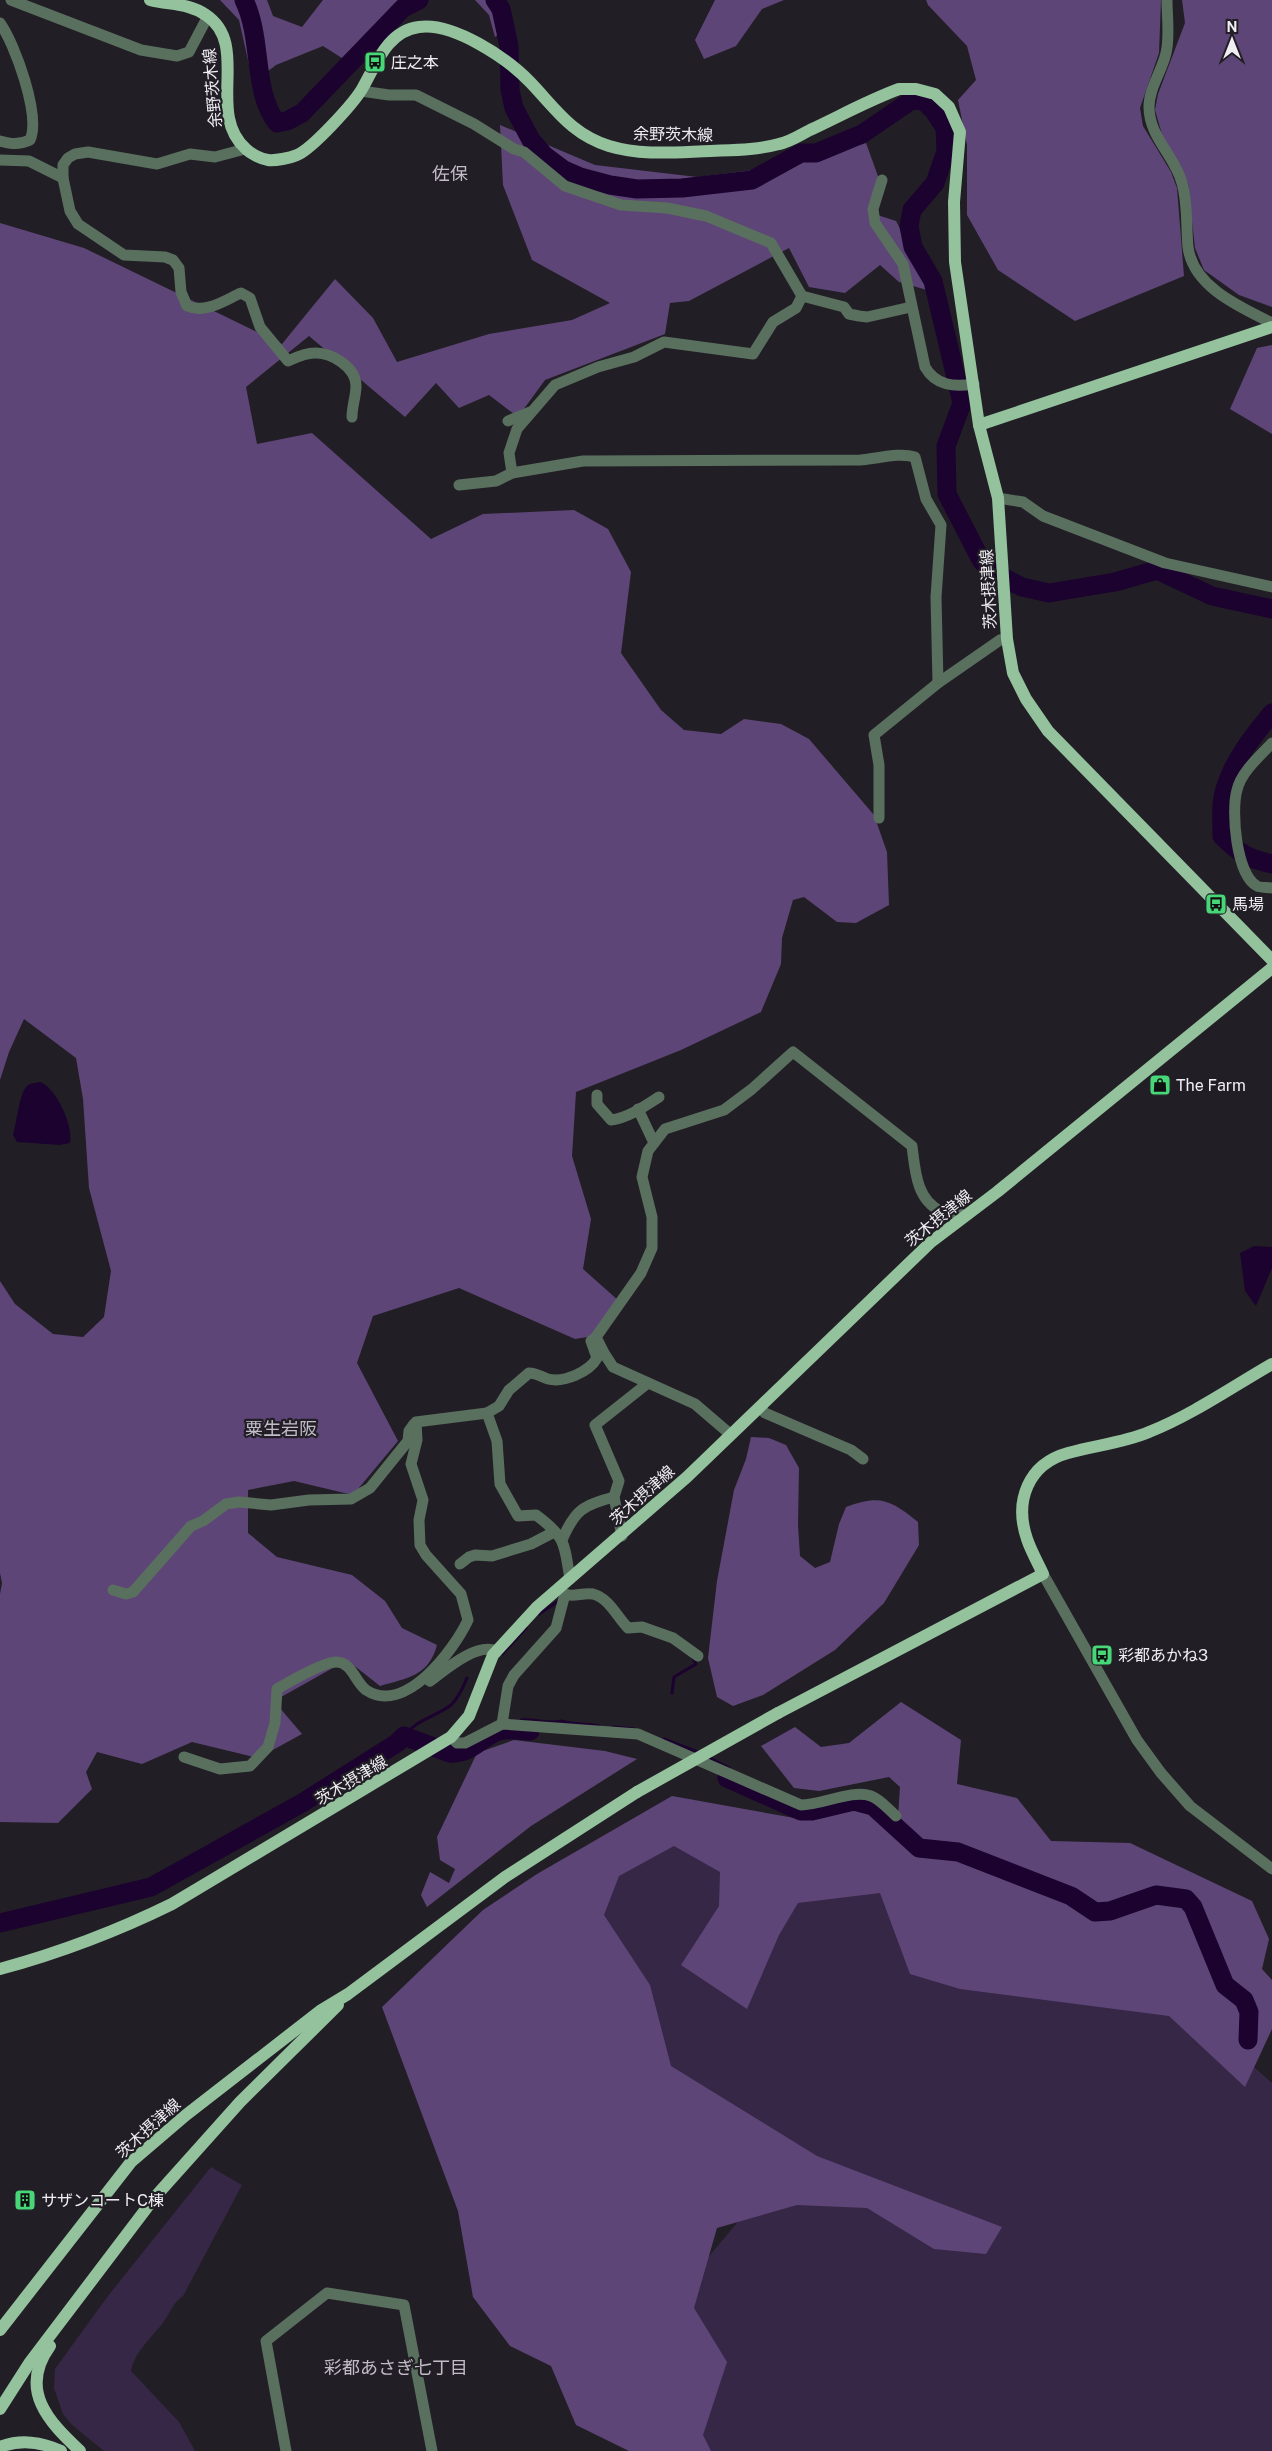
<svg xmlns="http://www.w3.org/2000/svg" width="1272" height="2451" font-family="'Public Sans','Noto Sans JP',sans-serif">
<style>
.green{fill:#362746}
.forest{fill:#5e4577}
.water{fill:#1c022f}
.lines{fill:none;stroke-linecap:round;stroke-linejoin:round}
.stream{stroke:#1c022f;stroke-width:3}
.river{stroke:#1c022f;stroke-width:19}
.minor{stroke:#5a705e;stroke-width:11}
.major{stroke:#93c29d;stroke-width:12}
.major-bridge{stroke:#93c29d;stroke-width:12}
.labels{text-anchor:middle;stroke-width:4.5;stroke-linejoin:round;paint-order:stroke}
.poi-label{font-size:16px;fill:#f0eef3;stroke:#221e26;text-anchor:start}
.street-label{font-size:16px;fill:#f0eef3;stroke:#221e26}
.neighbourhood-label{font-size:18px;fill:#c1bcc7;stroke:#221e26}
</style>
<rect width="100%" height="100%" fill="#221e26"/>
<g class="green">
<path d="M647 1828 1088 1946 1254 2067 1272 2083V2451H678L672 2300 785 2166 629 2060 569 1960Z"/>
<path d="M211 2167 242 2185 183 2296C172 2303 170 2314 162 2324 151 2338 134 2353 131 2371L179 2422 195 2451H104L71 2424 63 2414 54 2388 55 2369 108 2296Z"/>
</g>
<g class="forest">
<path d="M220 0H267L273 16 302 27 323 0H421L390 22 353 65 323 46 276 65 263 75 250 69 239 20Z"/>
<path d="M475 0H502L512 24 495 37 489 15Z"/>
<path d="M715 0H784L762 9 736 46 704 59 695 40Z"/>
<path d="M926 0H1161L1159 53 1140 108 1143 126 1171 172 1177 188 1184 276 1075 321 998 270 967 215V145L958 100 976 80 967 46 928 5Z"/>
<path d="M1182 0H1272V307L1239 295 1204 270 1195 248 1188 184 1163 138 1155 110 1158 94 1185 23Z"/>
<path d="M500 125 595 165 697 177 785 166 866 143 879 179 871 213 896 221 934 292 899 282 880 265 845 293 809 287 789 248 689 301 670 303 665 334 545 380 518 417 489 395 459 408 436 383 405 417 309 336 246 387 257 444 312 433 431 539 483 514 574 510 608 529 631 572 621 653 661 710 684 730 721 734 744 719 781 724 809 739 874 815 887 852 889 905 856 923 837 922 804 897 793 900 782 938 781 964 761 1012 681 1050 576 1092 572 1156 591 1219 583 1269 619 1301 594 1336 575 1339 459 1288 373 1316 357 1363 398 1441 353 1495 294 1481 248 1490V1533L277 1557 352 1575 385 1601 402 1628 437 1645C429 1676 407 1678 380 1686L347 1660 274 1701 302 1734 258 1758 192 1742 142 1764 97 1752 86 1772 92 1789 58 1823 0 1822V1594L2 1583 0 1573V1281L15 1304 53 1334 83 1337 104 1317 111 1271 89 1188 83 1099 76 1058 24 1019 9 1052 0 1080V223L84 248 282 344 335 279 373 318 397 362 489 334 572 320 610 303 532 260 503 185Z"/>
<path d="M1272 345V434L1230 409 1257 348Z"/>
<path d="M751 1437 769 1438 786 1445 799 1468 798 1525 800 1556 815 1568 830 1562 839 1524 846 1507C880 1494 891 1500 918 1522L919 1545 884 1603 835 1650 763 1695 733 1706 717 1697 708 1658 717 1581 734 1490 746 1459Z"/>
<path d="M901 1702 961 1740 957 1784 1017 1798 1051 1841 1130 1843 1252 1901 1269 1939 1262 1969 1272 1980V2029L1245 2087 1169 2016 960 1989 910 1974 880 1893 798 1903 779 1935 747 2009 681 1965 719 1906 720 1872 674 1846 619 1876 604 1915 650 1985 671 2066 817 2156 1002 2227 986 2254 934 2249 867 2208 797 2205 717 2228 694 2308 727 2362 703 2435 711 2451H629L576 2425 551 2366 510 2346 473 2297 458 2211 382 2007 483 1910 537 1874 672 1796 800 1819 852 1805 898 1817 900 1787 889 1777 819 1791 794 1788 761 1746 795 1727 821 1747 849 1743Z"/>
<path d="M514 1740 605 1751 637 1759 531 1826 427 1907 421 1895 430 1872 449 1883 455 1869 440 1860 437 1837 477 1753Z"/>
</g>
<g class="water">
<path d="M40 1082C56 1087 74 1127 70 1143L60 1145 17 1142 13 1135C17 1123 19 1092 28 1085 31 1083 36 1083 40 1082Z"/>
<path d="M1254 1246 1272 1247V1268L1256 1306 1245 1291 1240 1253Z"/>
</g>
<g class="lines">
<g class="stream">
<path d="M539 1614 560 1600"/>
<path d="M502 1654 526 1628"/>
<path d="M672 1693 674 1677 696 1664 693 1658"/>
<path d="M521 1720C534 1718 549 1725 561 1721 574 1725 585 1723 599 1726"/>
<path d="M613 1727 634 1729"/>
<path d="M404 1736C416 1720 435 1717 451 1705 459 1698 463 1687 467 1678"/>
<path d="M664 1739 700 1753"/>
<path d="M708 1757 729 1768"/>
</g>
<g class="river">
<path d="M244 0C263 39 252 91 277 123L287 121 302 113 403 8 419 0"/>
<path d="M495 0 501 9 509 46 510 90 514 108 531 140 544 155 564 170 580 177 610 185 637 189 682 188 752 180 801 153H816L862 134 912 100 924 101 934 111 945 128 946 151 935 183 912 210 909 226 913 247 933 281 962 403 946 446 947 494 981 560 991 571 1022 587 1049 593 1115 582 1157 570 1212 596 1272 609"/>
<path d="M1272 713C1254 735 1235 758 1226 786 1220 801 1222 821 1222 836 1241 855 1247 858 1272 864"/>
<path d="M727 1778 801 1811H812L854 1801 873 1806 919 1848 958 1852 1071 1896 1095 1912 1110 1911 1156 1895 1186 1899 1193 1907 1225 1985 1244 2000 1249 2012 1248 2040"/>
<path d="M0 1923 151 1887 302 1803 397 1743 404 1736 450 1753C470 1755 481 1737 499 1731 508 1728 520 1731 530 1731"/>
</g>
<g class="minor">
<path d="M11 0 141 50 177 56 189 52 208 16"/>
<path d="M1167 0C1167 17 1170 37 1166 53 1162 71 1149 88 1149 107 1149 137 1175 156 1182 183 1188 204 1186 226 1188 247 1193 287 1240 307 1272 323"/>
<path d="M0 23C15 44 41 116 30 140 19 145 11 144 0 141"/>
<path d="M361 91 389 95H416L474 124 514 149 524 152 565 186 621 205 667 208 706 216 771 243 802 296 796 308 773 322 753 354 664 342 634 357 598 367 555 385 517 429 509 453 512 473"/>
<path d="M245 149 215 157 190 154 157 164 88 152 75 154 68 158 63 165V178L70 211 78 224 124 255 165 257 173 260 179 268 181 292 187 306C206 314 225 300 241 293L250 298 260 327 288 361C295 358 305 353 314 353 331 352 356 367 356 386 356 396 352 406 352 417"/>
<path d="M0 160 29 161 63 178"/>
<path d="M882 180 873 209 875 223 903 264 925 367C936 386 954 387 974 384"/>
<path d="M802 296 844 307 849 314 859 316 867 317 911 307"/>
<path d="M508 421 530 412"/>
<path d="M459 485 496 481 512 473 583 461 860 460C877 459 899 452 915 457L926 499 941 525 936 597 938 683"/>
<path d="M998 498 1023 502 1043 516 1165 563 1272 587"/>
<path d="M1272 743C1260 756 1241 772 1237 790 1231 810 1236 875 1257 886 1260 888 1268 887 1272 888"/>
<path d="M879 818V765L874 735 938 683 1000 640 1007 639"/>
<path d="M597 1095V1104L611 1120C628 1118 645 1106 659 1097"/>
<path d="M638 1109 654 1143"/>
<path d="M760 1407 765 1413 851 1450 863 1459"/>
<path d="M487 1413 497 1441 500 1484 518 1516 536 1515C567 1538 564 1544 570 1579"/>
<path d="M730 1434 695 1404 613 1367 604 1353 596 1337 641 1273 652 1248V1217L642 1177 648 1151 665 1129 724 1110 752 1089 793 1052 912 1146C915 1169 916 1200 941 1211 948 1214 957 1214 964 1215"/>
<path d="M622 1536 614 1497 619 1481 595 1425 648 1383"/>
<path d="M562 1540C575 1510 583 1505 614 1497"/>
<path d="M460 1564 469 1557 475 1555 492 1556 531 1544 554 1532"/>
<path d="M1043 1574 1137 1740 1161 1773 1190 1806 1272 1869"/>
<path d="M113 1590 126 1594 133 1592 191 1526 203 1521 226 1504 239 1502 271 1505 309 1500 351 1499 370 1488 408 1441 409 1431 414 1424"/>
<path d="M565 1594C573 1598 583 1592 593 1594 609 1598 617 1617 628 1628L642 1627 673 1638 698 1656"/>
<path d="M426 1678 430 1681C445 1670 477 1642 496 1651"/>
<path d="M502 1724 508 1686 514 1675 556 1628 565 1594 559 1589"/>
<path d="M451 1737 457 1743H465L502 1724 638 1734 801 1805C822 1805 852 1789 871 1796 880 1799 889 1810 896 1816"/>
<path d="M184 1757 220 1769 250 1766 268 1747 275 1723 277 1689C289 1682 323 1662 336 1662 352 1662 355 1682 366 1690 405 1716 454 1650 468 1620L461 1594 426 1555 420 1545 419 1520 423 1500 411 1464 417 1440 416 1422 487 1413 499 1406 509 1390 529 1373C537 1373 541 1377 548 1379 564 1383 589 1372 597 1358L591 1341 596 1337"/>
<path d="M286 2451 266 2341 327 2293 404 2305 432 2451"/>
</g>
<g class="major">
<path d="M150 0C169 5 189 3 206 15 251 45 205 113 246 149 251 154 261 159 268 160 275 161 290 158 297 155 312 149 353 104 362 89 376 65 387 31 419 27 453 22 507 58 530 82 556 109 571 134 609 146 642 156 677 152 711 151 734 150 757 150 779 144 790 142 800 135 810 130 840 116 869 100 899 89H916L935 94 949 107 960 132 954 202 955 262 979 425 998 498 1007 639 1013 673 1026 699 1048 731 1272 960"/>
<path d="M979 425 1272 327"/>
<path d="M778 1713 1043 1574C1038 1563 1031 1551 1027 1539 1014 1501 1028 1464 1068 1453 1096 1445 1123 1443 1149 1432 1192 1415 1232 1387 1272 1364"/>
<path d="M0 1969C59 1953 117 1931 172 1904L451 1737 469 1716 493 1655 537 1607 687 1477 931 1242 997 1192 1272 968"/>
<path d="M0 2330 131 2162 186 2115 320 2011 348 1994 505 1877 637 1792"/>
<path d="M50 2346C18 2390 49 2422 80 2451"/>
<path d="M0 2409 30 2362 155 2197 240 2102 338 2005"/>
<path d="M0 2447C20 2439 42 2442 61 2451"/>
</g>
<path class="major-bridge" d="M637 1792 778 1713"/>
</g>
<defs>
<g id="bus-square" transform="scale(1.125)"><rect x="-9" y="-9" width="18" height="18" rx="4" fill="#48d778" stroke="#221e26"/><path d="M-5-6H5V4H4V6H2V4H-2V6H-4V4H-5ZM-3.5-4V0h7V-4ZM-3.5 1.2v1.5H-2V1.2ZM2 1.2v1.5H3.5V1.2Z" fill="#111"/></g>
<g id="shop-square" transform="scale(1.125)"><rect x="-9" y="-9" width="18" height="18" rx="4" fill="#48d778" stroke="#221e26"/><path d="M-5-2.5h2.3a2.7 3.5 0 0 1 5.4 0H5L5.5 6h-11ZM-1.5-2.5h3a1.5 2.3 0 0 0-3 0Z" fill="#111"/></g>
<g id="building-square" transform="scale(1.125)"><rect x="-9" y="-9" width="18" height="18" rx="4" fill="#48d778" stroke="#221e26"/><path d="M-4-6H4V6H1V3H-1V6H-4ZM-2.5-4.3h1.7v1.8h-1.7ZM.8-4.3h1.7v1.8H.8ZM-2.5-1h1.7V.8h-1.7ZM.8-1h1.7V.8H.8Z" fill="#111"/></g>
</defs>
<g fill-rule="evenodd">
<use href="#bus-square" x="375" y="62"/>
<use href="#bus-square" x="1216" y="904"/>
<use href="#shop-square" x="1160" y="1085"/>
<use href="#bus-square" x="1102" y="1655"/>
<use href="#building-square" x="25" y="2200"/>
</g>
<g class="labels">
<g class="poi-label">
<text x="391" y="68">庄之本</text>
<text x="1232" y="910">馬場</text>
<text x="1176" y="1091">The Farm</text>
<text x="1118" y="1661">彩都あかね3</text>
<text x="41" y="2206">サザンコートC棟</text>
</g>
<g class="street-label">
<text transform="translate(212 88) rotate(-95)" y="6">余野茨木線</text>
<text transform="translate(673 134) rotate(1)" y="6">余野茨木線</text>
<text transform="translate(988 589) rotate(-93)" y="6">茨木摂津線</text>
<text transform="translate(938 1218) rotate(-39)" y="6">茨木摂津線</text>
<text transform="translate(642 1495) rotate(-42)" y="6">茨木摂津線</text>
<text transform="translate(351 1780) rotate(-31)" y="6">茨木摂津線</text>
<text transform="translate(148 2128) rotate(-42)" y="6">茨木摂津線</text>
</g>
<g class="neighbourhood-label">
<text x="450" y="180">佐保</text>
<text x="281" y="1435">粟生岩阪</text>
<text x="396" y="2374">彩都あさぎ七丁目</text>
</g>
</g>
<g transform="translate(1232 40)" stroke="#221e26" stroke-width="4" paint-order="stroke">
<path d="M0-4L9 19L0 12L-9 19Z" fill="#f0eef3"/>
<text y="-8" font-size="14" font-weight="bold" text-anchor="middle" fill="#f0eef3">N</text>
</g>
</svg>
